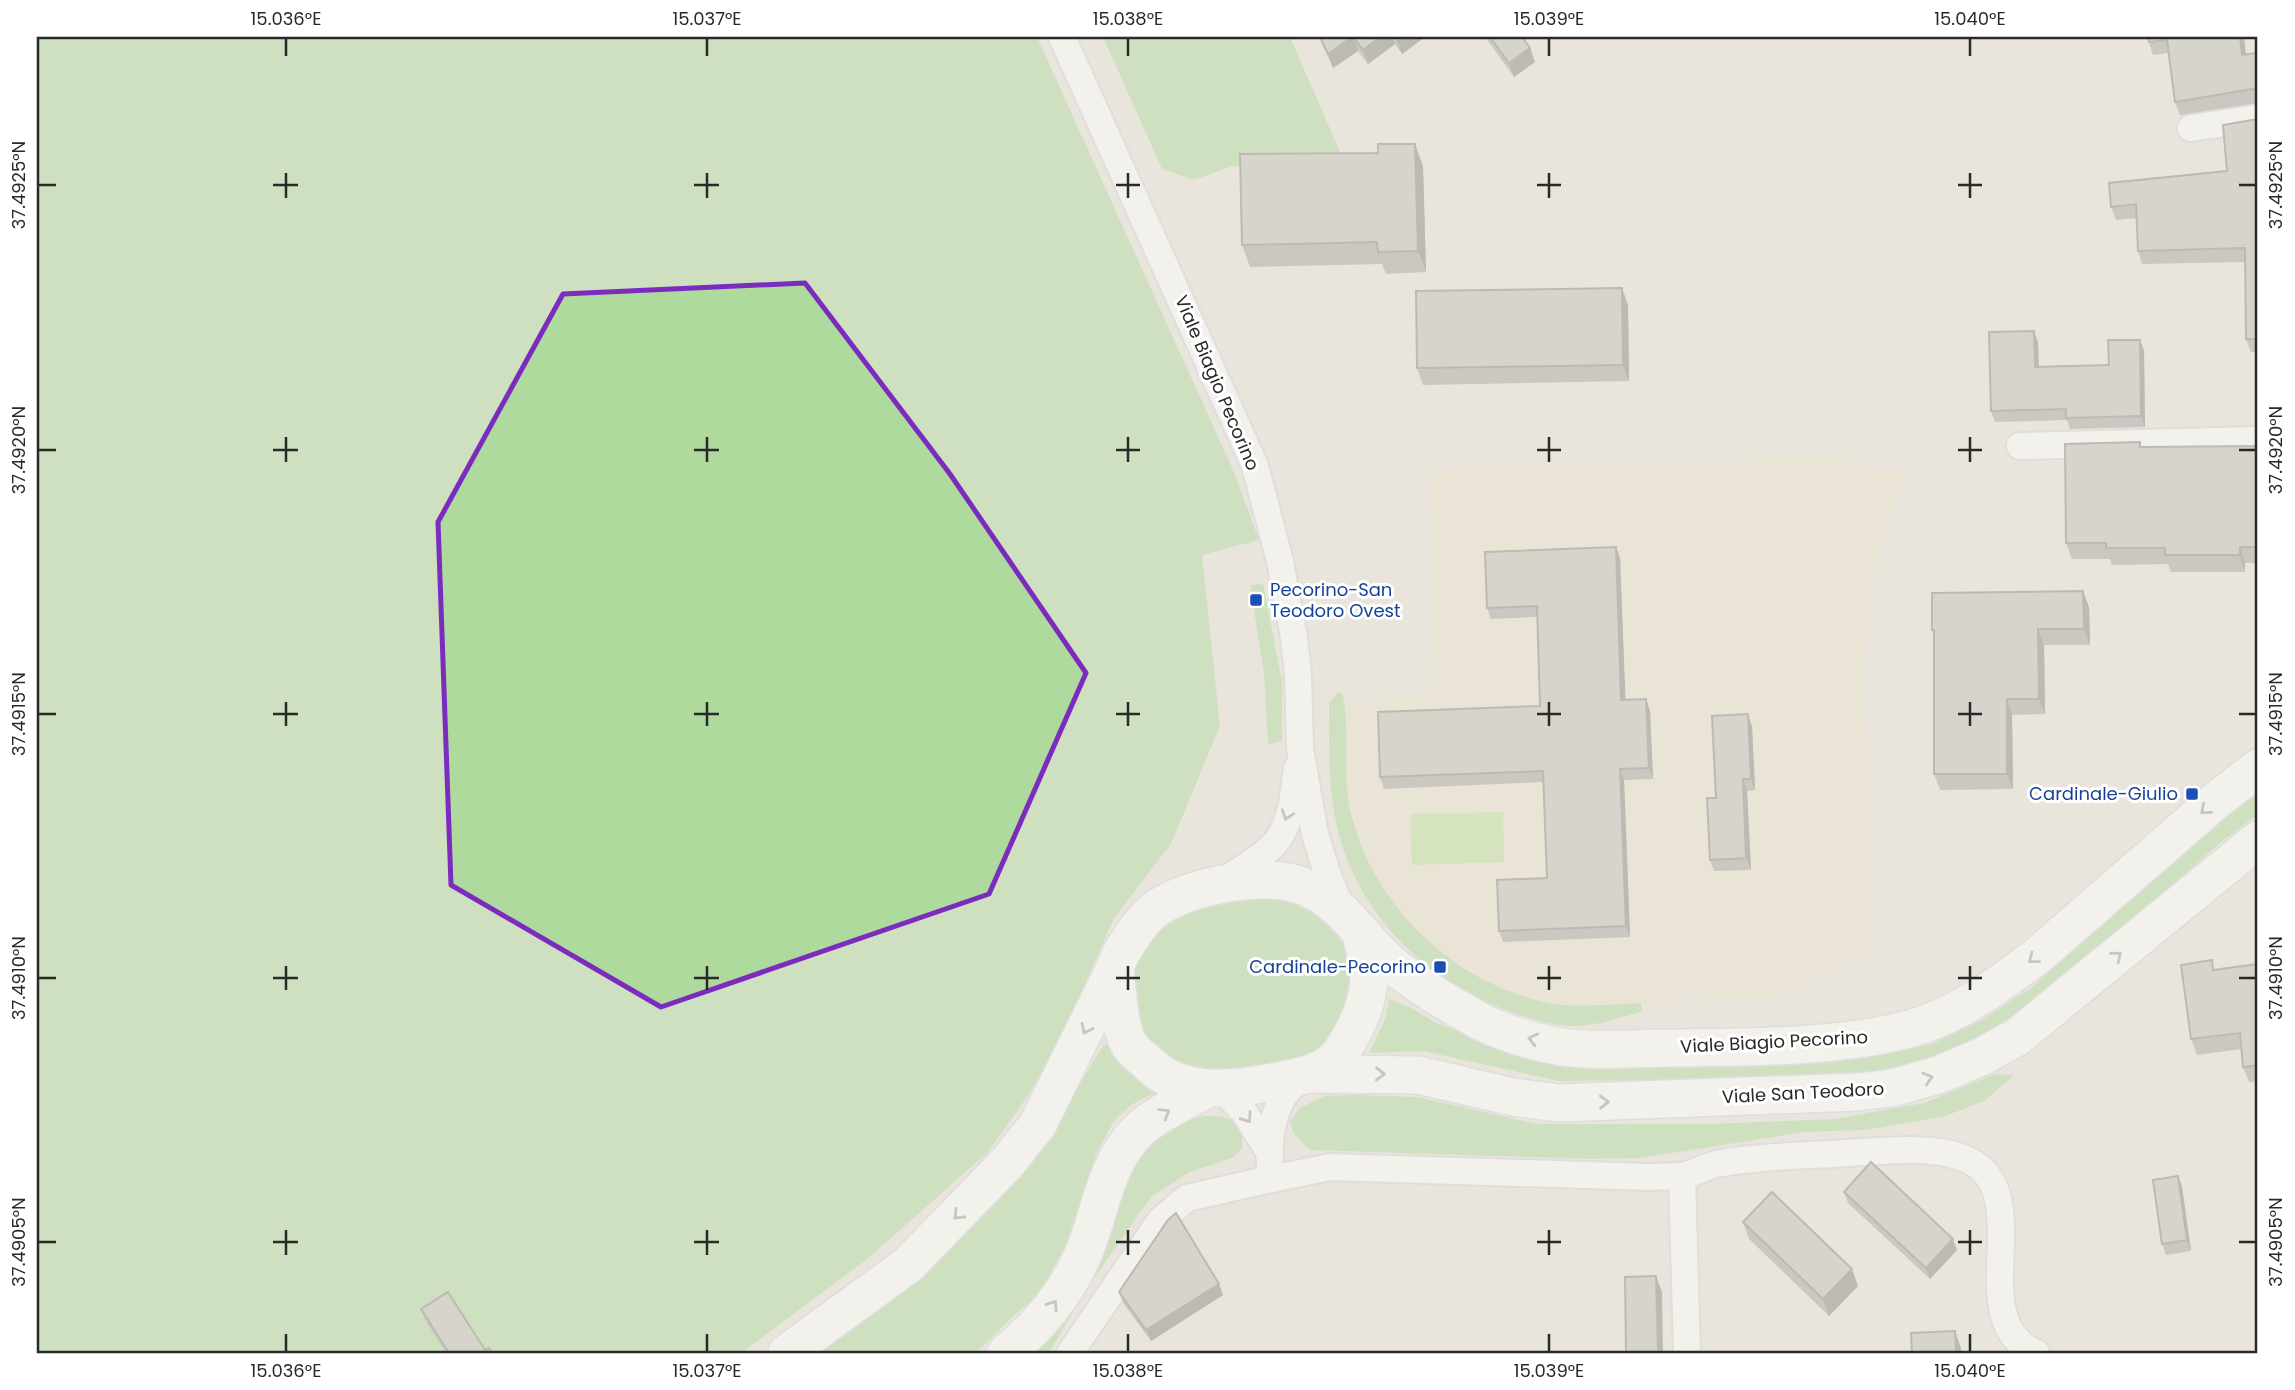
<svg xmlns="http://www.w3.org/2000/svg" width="2295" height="1390" font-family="Poppins,sans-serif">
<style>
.education{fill:#e9e3cd}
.green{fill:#aeda9e}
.pitch{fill:#bde09b}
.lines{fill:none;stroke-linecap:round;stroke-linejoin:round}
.street-casing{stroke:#d2d3e0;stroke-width:30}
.secondary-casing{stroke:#d2d3e0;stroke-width:40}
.street{stroke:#fff;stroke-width:26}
.secondary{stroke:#fff;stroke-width:37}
.wall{fill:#a7a39f}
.shaded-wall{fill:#888582}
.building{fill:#c2beb9;stroke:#888582;stroke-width:2}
.oneway{stroke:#9f9f9f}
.marked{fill:none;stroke:#7b2cbf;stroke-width:5;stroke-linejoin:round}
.ticks{fill:none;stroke:#292929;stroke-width:2.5}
.transit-dot{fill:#1a4fb4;stroke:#fff;stroke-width:2.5}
.labels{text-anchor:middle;stroke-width:6;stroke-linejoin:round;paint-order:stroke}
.street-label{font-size:18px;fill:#292929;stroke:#fff}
.transit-label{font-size:18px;fill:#164399;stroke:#fff;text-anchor:end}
.neatline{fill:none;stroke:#292929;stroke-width:2.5}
.ticks-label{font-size:18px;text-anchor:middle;fill:#292929}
</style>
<rect width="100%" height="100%" fill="#e9e5dc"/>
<path class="education" d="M1848 455 1864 469H1906L1882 543 1868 620 1862 673 1877 949 1782 997 1707 1001 1690 989 1674 1002 1561 1005 1539 1001 1511 992 1483 980 1435 947 1413 927 1396 908 1370 864 1351 810 1345 767V702L1435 693 1429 470Z"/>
<g class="green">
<path d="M37 37H1037L1234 472 1259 540 1202 555 1220 726 1171 844 1114 918 1063 1035 1027 1097 988 1152 865 1261 741 1353H37Z"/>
<path d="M1103 37H1290L1345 163 1233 166 1194 180 1162 169Z"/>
<path d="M1263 583 1282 682V741L1268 745 1264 673 1250 586Z"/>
<path d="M1342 692C1351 728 1342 770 1350 809 1368 889 1426 954 1499 987 1518 995 1540 1003 1561 1005 1587 1007 1615 1004 1641 1003L1642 1012C1621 1017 1597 1026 1574 1026 1553 1026 1532 1019 1512 1012 1436 986 1371 928 1344 851 1327 804 1329 752 1329 703L1337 693Z"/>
<path d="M2258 790V814L2220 843 2042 999 2018 1017 1938 1060 1845 1078 1559 1081 1423 1051 1369 1053 1385 1019 1389 999 1412 1008 1434 1022 1519 1053 1845 1059 1882 1055 1932 1044 1984 1019 2032 987Z"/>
<path d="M1271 898C1318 907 1358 939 1352 992 1351 1000 1345 1009 1341 1016 1333 1032 1324 1047 1308 1056 1291 1065 1270 1065 1251 1067 1228 1071 1206 1075 1183 1066 1172 1062 1160 1053 1152 1045 1132 1025 1127 973 1143 950 1150 939 1162 928 1173 921 1196 905 1244 900 1271 898Z"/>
<path d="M1113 1041 1143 1080 1159 1093 1148 1096 1131 1105 1114 1121 1097 1152 1066 1245 1038 1295 1013 1316 976 1353H808L1059 1119 1102 1047Z"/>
<path d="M1995 1074 2014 1075 1984 1101 1943 1117 1866 1130 1805 1132 1640 1158 1591 1159 1310 1150 1293 1133 1290 1121 1300 1108 1324 1096 1354 1095 1417 1097 1537 1124H1709L1834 1119 1924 1103Z"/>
<path d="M1206 1116C1232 1116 1245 1121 1242 1149L1232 1158 1190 1172 1151 1197 1085 1291 1049 1353H1027L1128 1178C1146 1137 1160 1123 1206 1116Z"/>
</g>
<path class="pitch" d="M1503 812 1504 862 1412 865 1410 814Z"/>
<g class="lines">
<g class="street-casing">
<g id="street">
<path d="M1062 37 1255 466 1280 561 1293 632 1298 672 1300 749 1315 834 1327 873 1341 909"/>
<path d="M2191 128 2258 118"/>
<path d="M2020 446 2258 440"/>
<path d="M1221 883C1237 871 1268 855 1279 838 1292 819 1294 790 1297 768"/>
<path d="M1301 1076C1296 1083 1288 1090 1283 1097 1269 1122 1268 1153 1271 1179L1330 1167 1649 1177C1659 1176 1670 1177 1681 1176 1693 1174 1704 1167 1716 1164 1754 1157 1794 1156 1833 1154 1871 1152 1935 1143 1970 1161 2038 1195 1961 1321 2036 1353"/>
<path d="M1222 1089 1244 1112 1268 1150"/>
<path d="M1682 1176 1687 1353"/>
<path d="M1070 1353 1160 1221 1187 1198 1271 1179"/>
</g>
</g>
<g class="secondary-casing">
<g id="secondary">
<path d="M1360 931C1371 971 1374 992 1354 1030 1348 1041 1342 1054 1333 1061 1317 1074 1298 1077 1278 1081 1233 1090 1180 1097 1146 1061 1141 1057 1133 1051 1130 1046 1122 1033 1119 1010 1118 995 1117 987 1114 974 1116 966 1120 951 1141 921 1153 911 1186 887 1249 875 1288 882 1341 892 1358 938 1396 968 1421 987 1450 1005 1478 1020 1503 1033 1534 1042 1562 1047 1598 1052 1637 1048 1673 1048 1747 1047 1839 1048 1909 1029 1958 1016 1998 985 2037 956L2213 803 2258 768"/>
<path d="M1311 1074 1418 1075 1513 1097 1558 1103 1858 1092 1892 1088 1938 1075 1983 1056 2017 1037 2258 840"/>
<path d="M787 1353 909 1264 1007 1163 1038 1124 1115 968"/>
<path d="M1006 1353C1038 1327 1065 1295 1082 1257 1101 1215 1103 1164 1139 1130 1156 1113 1187 1101 1208 1088"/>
</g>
</g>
<use href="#street" class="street"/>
<use href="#secondary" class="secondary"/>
</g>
<g class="wall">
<path d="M1319 37H1425L1402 54 1395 44 1368 64 1358 51 1333 68Z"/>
<path d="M1485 37H1522L1530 48 1535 62 1514 77Z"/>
<path d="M2148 37H2244L2246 54 2258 53V103L2180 115 2175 102 2168 53 2153 55 2149 42Z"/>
<path d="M2258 119V352H2251L2246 339 2245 262 2142 264 2138 251 2137 218 2116 220 2111 207 2227 171 2256 120Z"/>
<path d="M1423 166 1426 272 1386 274 1382 264 1250 267 1242 245Z"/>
<path d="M1628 305 1629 381 1423 385 1417 368Z"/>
<path d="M2140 340 2144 351 2145 427 2070 429 2067 420 1995 422 1991 411 2038 342 2039 366 2109 365Z"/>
<path d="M2258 446V563H2245V572H2171L2168 564 2112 565 2110 559H2072L2066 543 2142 447Z"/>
<path d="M1616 547 1620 558 1625 700 1646 699 1650 711 1653 779 1624 780 1630 937 1503 942 1499 931 1547 878 1543 782 1384 789 1380 777 1540 706 1537 617 1491 619 1487 608Z"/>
<path d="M2089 607 2090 645H2044L2045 714 2012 715 2013 789 1940 790 1934 774V635L1932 630Z"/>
<path d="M1752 726 1755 790 1747 791 1751 870 1714 871 1710 860 1716 798Z"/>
<path d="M2258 964V1081L2249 1082 2243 1067 2241 1049 2197 1055 2191 1039 2216 970Z"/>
<path d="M2178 1176 2182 1187 2191 1251 2166 1255 2162 1244Z"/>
<path d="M1844 1192 1957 1250 1930 1279 1848 1203Z"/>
<path d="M1743 1222 1858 1286 1829 1316 1749 1239Z"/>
<path d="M1219 1284 1223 1295 1151 1341 1123 1303 1119 1292Z"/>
<path d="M421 1309 485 1350 493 1353H446L425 1320Z"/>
</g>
<g class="shaded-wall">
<path d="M1352 37H1353L1358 51 1333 68 1328 54Z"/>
<path d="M1380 37H1392L1395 44 1368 64 1363 50Z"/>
<path d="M1401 37H1425L1402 54 1397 40Z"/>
<path d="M2240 37H2244L2247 68 2242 55Z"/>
<path d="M1530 48 1535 62 1514 77 1509 63Z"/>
<path d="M1415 144 1423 166 1426 272 1418 251Z"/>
<path d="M1622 288 1628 305 1629 381 1623 365Z"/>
<path d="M2034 331 2038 342 2039 378 2035 367Z"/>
<path d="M2140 340 2144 351 2145 427 2141 416Z"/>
<path d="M1616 547 1620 558 1626 712 1621 700Z"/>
<path d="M2240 547 2245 563V572L2240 555Z"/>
<path d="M2083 591 2089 607 2090 645 2084 629Z"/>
<path d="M2038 629 2044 645 2045 714 2039 699Z"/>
<path d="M1646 699 1650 711 1653 779 1649 768Z"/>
<path d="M2007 699 2012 715 2013 789 2007 774Z"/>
<path d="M1748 714 1752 726 1755 790 1751 779Z"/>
<path d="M1620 769 1624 780 1630 937 1626 926Z"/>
<path d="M1743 779 1747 791 1751 870 1746 858Z"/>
<path d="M2178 1176 2182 1187 2191 1251 2187 1240Z"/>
<path d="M1953 1239 1957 1250 1930 1279 1926 1268Z"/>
<path d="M1852 1269 1858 1286 1829 1316 1823 1299Z"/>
<path d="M1656 1276 1662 1292 1663 1353H1658Z"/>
<path d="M1219 1284 1223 1295 1151 1341 1146 1330Z"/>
<path d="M1955 1331 1961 1348V1353H1956Z"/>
</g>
<g class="building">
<path d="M1320 37H1352L1328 54Z"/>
<path d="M1353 37H1380L1363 50Z"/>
<path d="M1490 37H1522L1530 48 1509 63Z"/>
<path d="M2148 37H2240L2242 55 2258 53V90L2252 89 2175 102 2167 40 2149 42Z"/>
<path d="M2258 119V339H2246L2245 248 2138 251 2136 204 2111 207 2109 183 2227 171 2223 125Z"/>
<path d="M1378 144H1415L1418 251 1378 252 1377 242 1242 245 1240 154 1378 153Z"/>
<path d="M1622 288 1623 365 1417 368 1416 291Z"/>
<path d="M2034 331 2035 367 2109 365 2108 340H2140L2141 416 2066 418V409L1991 411 1989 332Z"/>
<path d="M2140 442V447L2258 446V547H2240V555H2165V548H2106V543H2066L2065 444Z"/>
<path d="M1616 547 1621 700 1646 699 1649 768 1620 769 1626 926 1499 931 1497 880 1547 878 1543 771 1380 777 1378 712 1540 706 1537 606 1487 608 1485 552Z"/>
<path d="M2083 591 2084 629H2038L2039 699H2007V774H1934V630H1932V593Z"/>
<path d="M1748 714 1751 779H1743L1746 858 1710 860 1707 798H1716L1712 716Z"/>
<path d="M2212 960 2213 970 2258 964V1065L2243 1067 2240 1033 2191 1039 2181 965Z"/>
<path d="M1871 1162 1953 1239 1926 1268 1844 1192Z"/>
<path d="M2178 1176 2187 1240 2162 1244 2153 1180Z"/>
<path d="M1772 1192 1852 1269 1823 1299 1743 1222Z"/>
<path d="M1176 1213 1219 1284 1146 1330 1119 1292 1168 1220Z"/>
<path d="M1656 1276 1658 1353H1626L1625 1277Z"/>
<path d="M448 1292 485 1350 489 1348 493 1353H449L421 1309Z"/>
<path d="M1955 1331 1956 1353H1912L1911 1333Z"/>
</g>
<defs><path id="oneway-chevron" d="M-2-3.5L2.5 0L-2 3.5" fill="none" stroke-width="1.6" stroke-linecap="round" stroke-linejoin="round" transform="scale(1.75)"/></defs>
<g class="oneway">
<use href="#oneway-chevron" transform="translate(2205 810) rotate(139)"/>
<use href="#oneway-chevron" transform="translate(1287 815) rotate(109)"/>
<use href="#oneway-chevron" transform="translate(2117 956) rotate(-39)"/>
<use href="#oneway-chevron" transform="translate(2033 959) rotate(142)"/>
<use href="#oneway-chevron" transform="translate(1086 1029) rotate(116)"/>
<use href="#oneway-chevron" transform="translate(1533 1039) rotate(-166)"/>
<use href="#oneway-chevron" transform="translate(1380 1074) rotate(1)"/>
<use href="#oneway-chevron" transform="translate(1928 1078) rotate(-17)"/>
<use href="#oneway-chevron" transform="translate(1604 1102) rotate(-1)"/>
<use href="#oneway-chevron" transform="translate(1165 1113) rotate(-32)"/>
<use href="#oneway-chevron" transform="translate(1247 1118) rotate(55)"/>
<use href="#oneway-chevron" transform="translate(958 1215) rotate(135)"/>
<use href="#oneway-chevron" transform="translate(1053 1305) rotate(-56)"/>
</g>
<path d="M0 0H2295V1390H0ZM805 283 950 474 1086 673 989 894 661 1007 451 885 438 522 563 294Z" fill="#e9e5dc" fill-opacity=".55" fill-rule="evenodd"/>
<path class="marked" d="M805 283 950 474 1086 673 989 894 661 1007 451 885 438 522 563 294Z"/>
<path class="ticks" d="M286 38V56M707 38V56M1128 38V56M1549 38V56M1970 38V56M286 173V198M707 173V198M1128 173V198M1549 173V198M1970 173V198M38 185H56M273 185H298M694 185H719M1116 185H1140M1537 185H1561M1958 185H1982M2239 185H2256M286 437V462M707 437V462M1128 437V462M1549 437V462M1970 437V462M38 450H56M273 450H298M694 450H719M1116 450H1140M1537 450H1561M1958 450H1982M2239 450H2256M286 702V726M707 702V726M1128 702V726M1549 702V726M1970 702V726M38 714H56M273 714H298M694 714H719M1116 714H1140M1537 714H1561M1958 714H1982M2239 714H2256M286 966V990M707 966V990M1128 966V990M1549 966V990M1970 966V990M38 978H56M273 978H298M694 978H719M1116 978H1140M1537 978H1561M1958 978H1982M2239 978H2256M286 1230V1255M707 1230V1255M1128 1230V1255M1549 1230V1255M1970 1230V1255M38 1242H56M273 1242H298M694 1242H719M1116 1242H1140M1537 1242H1561M1958 1242H1982M2239 1242H2256M286 1334V1352M707 1334V1352M1128 1334V1352M1549 1334V1352M1970 1334V1352"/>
<g class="transit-dot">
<rect x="1249" y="593" width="14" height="14" rx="3.5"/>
<rect x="2185" y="787" width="14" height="14" rx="3.5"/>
<rect x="1433" y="960" width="14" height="14" rx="3.5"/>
</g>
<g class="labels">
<g class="street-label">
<text transform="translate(1217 383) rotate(67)" y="6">Viale Biagio Pecorino</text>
<text transform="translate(1774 1042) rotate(-3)" y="6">Viale Biagio Pecorino</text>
<text transform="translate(1803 1093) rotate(-3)" y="6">Viale San Teodoro</text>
</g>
<g class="transit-label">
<text x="1270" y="596" text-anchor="start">Pecorino-San<tspan x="1270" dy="21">Teodoro Ovest</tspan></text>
<text x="2178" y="800">Cardinale-Giulio</text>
<text x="1426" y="973">Cardinale-Pecorino</text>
</g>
</g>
<rect width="2295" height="1390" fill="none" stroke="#ffffff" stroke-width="77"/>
<rect x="38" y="38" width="2218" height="1314" class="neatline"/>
<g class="ticks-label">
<text x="286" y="25">15.036°E</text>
<text x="707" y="25">15.037°E</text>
<text x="1128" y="25">15.038°E</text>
<text x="1549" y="25">15.039°E</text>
<text x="1970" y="25">15.040°E</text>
<text transform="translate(19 185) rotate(-90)" y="6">37.4925°N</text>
<text transform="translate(2276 185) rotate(-90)" y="6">37.4925°N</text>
<text transform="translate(19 450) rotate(-90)" y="6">37.4920°N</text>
<text transform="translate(2276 450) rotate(-90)" y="6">37.4920°N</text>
<text transform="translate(19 714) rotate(-90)" y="6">37.4915°N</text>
<text transform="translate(2276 714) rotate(-90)" y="6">37.4915°N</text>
<text transform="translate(19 978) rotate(-90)" y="6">37.4910°N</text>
<text transform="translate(2276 978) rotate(-90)" y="6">37.4910°N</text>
<text transform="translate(19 1242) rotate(-90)" y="6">37.4905°N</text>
<text transform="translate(2276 1242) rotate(-90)" y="6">37.4905°N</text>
<text x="286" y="1377">15.036°E</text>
<text x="707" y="1377">15.037°E</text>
<text x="1128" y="1377">15.038°E</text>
<text x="1549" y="1377">15.039°E</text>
<text x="1970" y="1377">15.040°E</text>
</g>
</svg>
